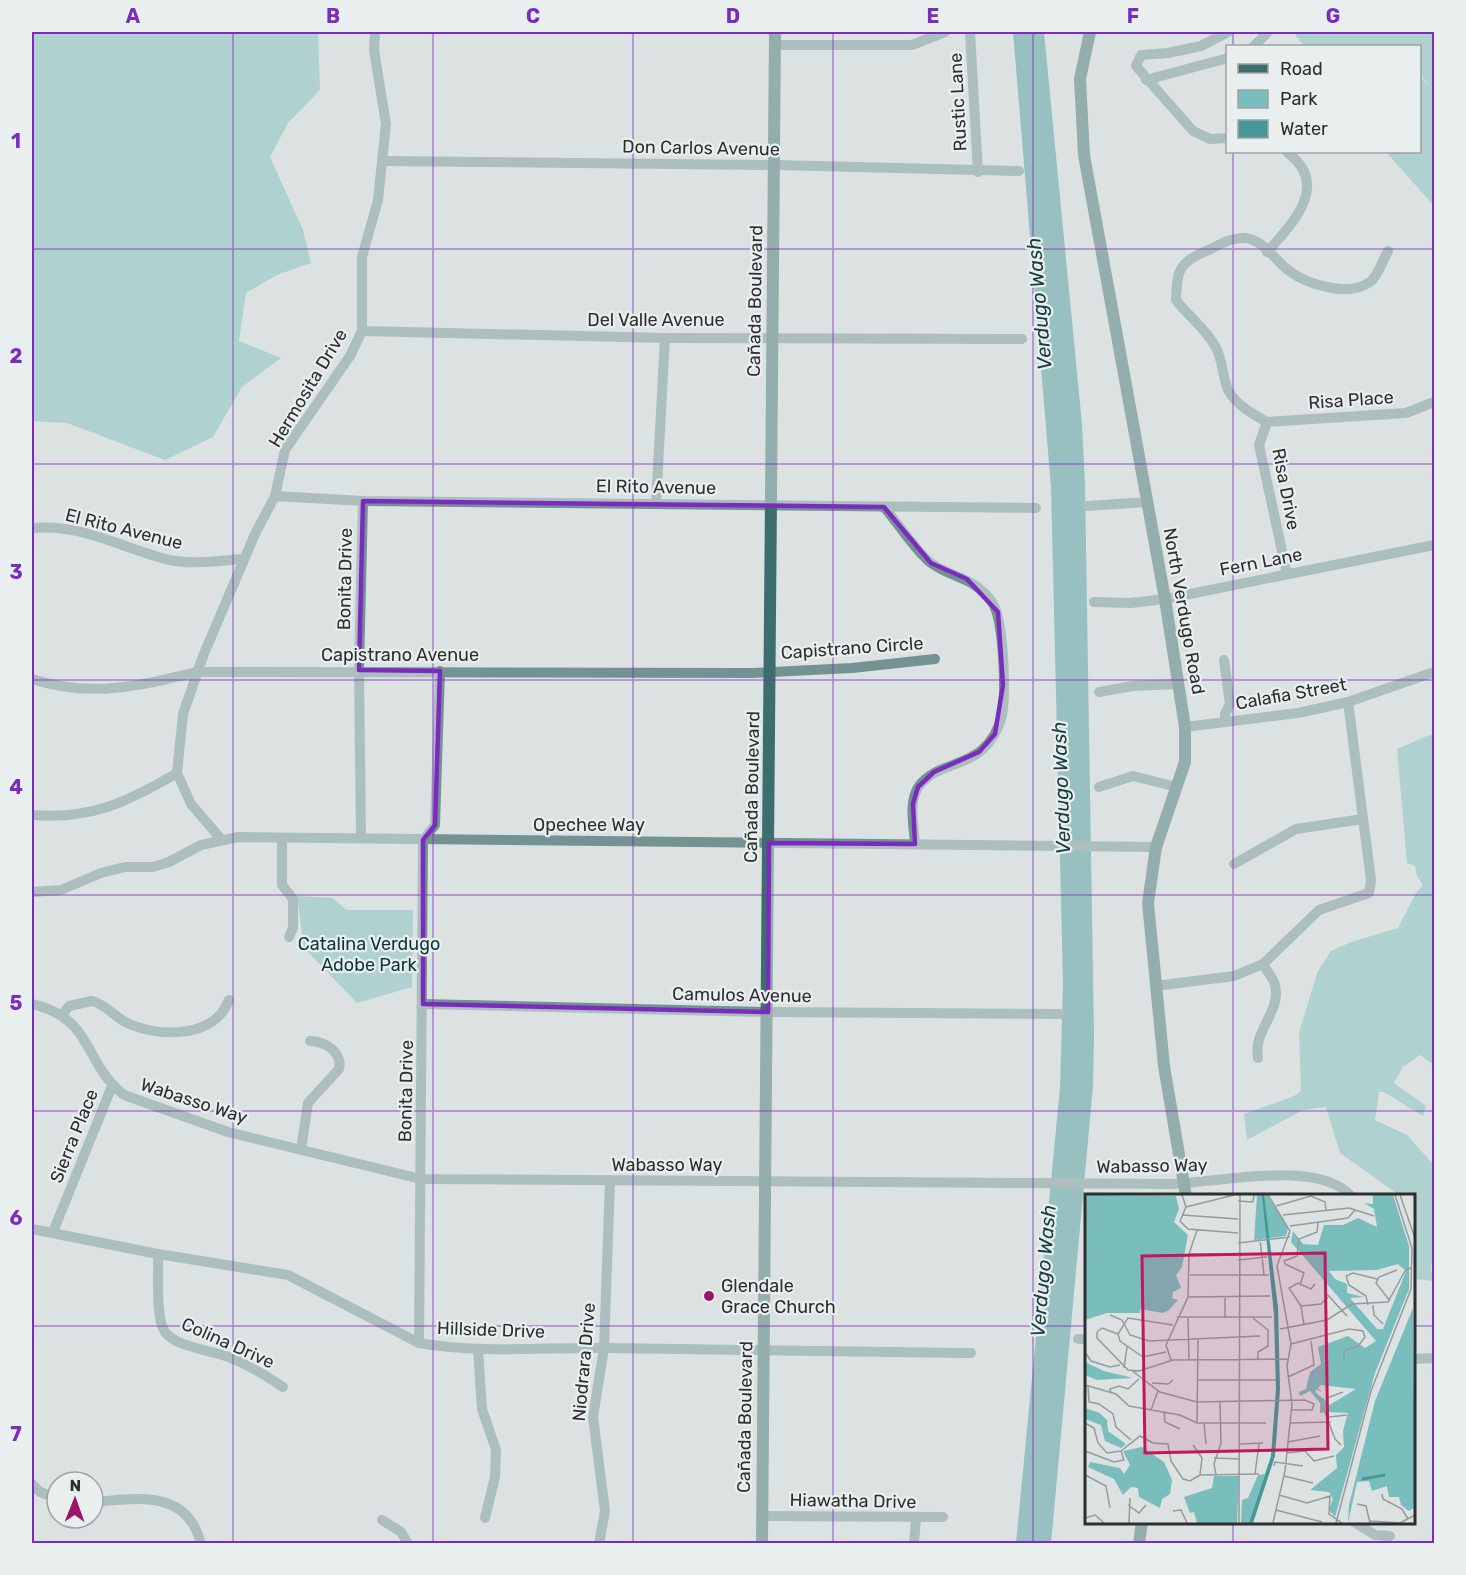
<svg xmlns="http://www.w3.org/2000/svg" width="1466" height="1575" font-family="Rubik,sans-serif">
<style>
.green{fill:#79bebd}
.water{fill:#469897}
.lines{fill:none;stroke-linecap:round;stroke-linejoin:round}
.minor{stroke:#739392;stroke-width:10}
.secondary{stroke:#3c6e6d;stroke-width:12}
.marked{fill:none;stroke:#7b2cbf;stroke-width:4.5;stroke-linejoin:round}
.grid{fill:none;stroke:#7b2cbf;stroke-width:1.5;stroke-opacity:0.55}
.poi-dot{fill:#9b1669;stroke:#e9efef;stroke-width:2}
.labels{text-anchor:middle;stroke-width:4.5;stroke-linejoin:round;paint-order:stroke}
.street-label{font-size:18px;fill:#2d2f2f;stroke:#e9efef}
.park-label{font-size:18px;fill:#0e3636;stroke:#e9efef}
.poi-label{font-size:18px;fill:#2d2f2f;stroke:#e9efef;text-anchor:start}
.water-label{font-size:20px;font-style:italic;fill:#19403f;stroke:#e9efef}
.inset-river{fill:none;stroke:#469897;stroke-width:3}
.inset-road{fill:none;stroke:#969a9a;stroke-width:1.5}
.view{fill:#c2185b;fill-opacity:0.15;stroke:#c2185b;stroke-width:3}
.inset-edge{fill:none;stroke:#2d2f2f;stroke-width:3}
.neatline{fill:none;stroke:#7b2cbf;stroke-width:2}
.grid-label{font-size:20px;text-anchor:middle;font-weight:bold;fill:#7b2cbf}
</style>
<rect width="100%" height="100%" fill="#dce2e2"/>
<g class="green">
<path d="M32 32H318L320 90 288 123 270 157 303 230 311 263 277 275 246 293 239 341 281 358 242 387 213 437 165 460 67 423 32 421Z"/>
<path d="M1293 32H1434V206L1386 152H1420V76L1432 89 1420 74V46H1304Z"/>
<path d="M1434 733V1065L1420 1055 1403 1067 1394 1083 1426 1106 1423 1116 1384 1092H1379L1375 1120 1407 1135 1434 1165V1244L1431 1270 1434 1281 1414 1279V1196L1399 1195 1340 1153 1326 1107 1303 1110 1247 1140 1244 1114 1294 1096 1301 1091 1299 1032 1318 971 1331 951 1351 942 1398 928 1416 893 1423 885 1417 876 1415 866 1407 863 1397 749Z"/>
<path d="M297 896 333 898 346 910H413L412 987 357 1003 304 948Z"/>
</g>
<path class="water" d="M1013 32H1044L1082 424 1085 485 1094 1035 1093 1086 1051 1544 1016 1543 1060 1088 1063 984 1051 487Z"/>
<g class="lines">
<g class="minor">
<path d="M970 32 978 172"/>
<path d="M774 45H912L945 32"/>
<path d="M1254 46 1268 32"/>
<path d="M1146 80 1228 58"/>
<path d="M1228 138 1210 139 1193 131 1136 66 1141 55 1168 53 1201 46 1228 32"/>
<path d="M382 161 776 165 1019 171"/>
<path d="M1267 252C1293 223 1331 185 1287 152"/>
<path d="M362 331 665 338 1022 339"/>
<path d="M1267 422C1253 414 1236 405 1228 390 1222 376 1223 359 1215 346 1205 328 1188 316 1176 300 1177 271 1178 263 1206 251 1218 246 1231 237 1245 238 1262 239 1275 260 1288 270 1307 285 1349 297 1370 282 1378 276 1383 260 1388 251"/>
<path d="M1267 422 1406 413 1434 402"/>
<path d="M1267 422 1259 445 1287 574"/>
<path d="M275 496 363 501 1036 508"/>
<path d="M656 503 665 338"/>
<path d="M1088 506 1147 502"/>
<path d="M884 507C897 522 917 553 931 563 953 579 973 576 992 602 1004 619 1006 693 1002 715 999 728 992 741 982 750 964 766 935 765 919 786 908 801 914 827 915 844"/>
<path d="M32 528C82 523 123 549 170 560 194 565 221 560 244 559"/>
<path d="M1094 602 1131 603 1165 599 1434 545"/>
<path d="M1224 660 1230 704 1225 714V722"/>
<path d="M32 679C90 698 139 686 197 672L752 673 852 668 935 659"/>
<path d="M1099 692 1133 686 1178 684"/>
<path d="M1185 727 1298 713 1348 702 1434 672"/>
<path d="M1099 787 1133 776 1177 787"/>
<path d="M32 815C90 820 128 802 177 773"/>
<path d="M282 838V885L293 899V928L289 937"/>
<path d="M361 838 359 670 363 501"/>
<path d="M221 839 191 804 177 773 183 714 203 656 255 534 275 496 285 450 350 356 362 331V257L378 200 386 124 374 50 375 32"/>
<path d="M1234 864 1296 829 1363 819"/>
<path d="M32 892 61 890 101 873 125 867H153L169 862 201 845 238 837 1156 847"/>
<path d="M1155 986 1234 976 1263 964 1319 910 1369 893 1371 880 1348 702"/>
<path d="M32 1004C94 1018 83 1063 124 1095L228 1132 421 1179 1168 1184C1214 1184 1317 1158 1351 1196"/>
<path d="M423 1004 768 1012 1060 1014"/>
<path d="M62 1015 69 1006 92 1001C105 1004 115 1017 127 1023 160 1038 215 1038 229 1000"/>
<path d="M1258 1058C1252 1032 1282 1011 1275 985 1273 978 1267 971 1263 964"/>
<path d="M301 1149 308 1103 339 1069C343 1052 324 1041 310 1041"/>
<path d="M32 1229 158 1254 288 1275 419 1343C481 1354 544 1347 606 1348 727 1349 849 1352 971 1353"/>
<path d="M53 1232 112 1086"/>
<path d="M158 1254C159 1273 155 1318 165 1332 176 1347 209 1350 226 1356 246 1363 265 1375 283 1387"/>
<path d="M1078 1339H1086"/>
<path d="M419 1343 423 840 435 825 440 671"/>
<path d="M478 1349 482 1409 496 1450 495 1477 485 1518"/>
<path d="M1414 1359 1434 1358"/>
<path d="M32 1484 40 1492 57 1498"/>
<path d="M93 1502C137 1499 187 1488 201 1544"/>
<path d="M762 1516 943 1517"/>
<path d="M382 1520 401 1532 408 1544"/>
<path d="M1354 1522 1375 1535 1390 1536"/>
<path d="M599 1544 605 1511 593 1417 604 1348 610 1181"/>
<path d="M914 1544 916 1518"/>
</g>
<g class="secondary">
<path d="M1090 32 1080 79 1084 155 1165 599 1185 727V762L1156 847 1148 903 1164 1066 1186 1196"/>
<path d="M762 1544 775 32"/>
<path d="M1139 1544 1142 1522"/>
</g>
</g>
<path d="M0 0H1466V1575H0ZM363 501 884 507 931 563 967 579 998 612 1003 685 995 734 979 752 934 772 918 787 913 804 915 844 769 843 768 1012 423 1004V840L435 825 440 671 359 670Z" fill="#dce2e2" fill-opacity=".55" fill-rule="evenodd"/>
<path class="marked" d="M363 501 884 507 931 563 967 579 998 612 1003 685 995 734 979 752 934 772 918 787 913 804 915 844 769 843 768 1012 423 1004V840L435 825 440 671 359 670Z"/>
<path class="grid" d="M233 32V1544M433 32V1544M633 32V1544M833 32V1544M1033 32V1544M1233 32V46M1233 152V1196M32 249H1434M32 464H1434M32 680H1434M32 895H1434M32 1111H1434M32 1326H1086M1414 1326H1434M1233 1522V1544"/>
<circle class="poi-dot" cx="709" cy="1296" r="6"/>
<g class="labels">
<g class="street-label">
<text transform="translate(958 102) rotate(-93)" y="6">Rustic Lane</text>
<text transform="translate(701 148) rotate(1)" y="6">Don Carlos Avenue</text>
<text transform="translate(755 301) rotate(-89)" y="6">Cañada Boulevard</text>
<text x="656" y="326">Del Valle Avenue</text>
<text transform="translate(308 388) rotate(-59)" y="6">Hermosita Drive</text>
<text transform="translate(1351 400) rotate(-4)" y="6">Risa Place</text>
<text transform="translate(656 487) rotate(1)" y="6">El Rito Avenue</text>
<text transform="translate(1286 489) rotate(79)" y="6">Risa Drive</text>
<text transform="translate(124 529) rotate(14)" y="6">El Rito Avenue</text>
<text transform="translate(1261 562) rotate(-11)" y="6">Fern Lane</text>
<text transform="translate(345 579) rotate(-89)" y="6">Bonita Drive</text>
<text transform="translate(1184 611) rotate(80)" y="6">North Verdugo Road</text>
<text transform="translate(852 648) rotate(-4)" y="6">Capistrano Circle</text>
<text x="400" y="661">Capistrano Avenue</text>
<text transform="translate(1291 694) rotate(-10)" y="6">Calafia Street</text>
<text transform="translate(752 787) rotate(-89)" y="6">Cañada Boulevard</text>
<text x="589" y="831">Opechee Way</text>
<text transform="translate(742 995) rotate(1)" y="6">Camulos Avenue</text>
<text transform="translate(406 1091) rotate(-89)" y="6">Bonita Drive</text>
<text transform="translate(194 1101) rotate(18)" y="6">Wabasso Way</text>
<text transform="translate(74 1136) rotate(-68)" y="6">Sierra Place</text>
<text x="667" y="1171">Wabasso Way</text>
<text transform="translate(1152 1166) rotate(-1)" y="6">Wabasso Way</text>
<text transform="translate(491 1330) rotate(2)" y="6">Hillside Drive</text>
<text transform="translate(228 1343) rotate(24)" y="6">Colina Drive</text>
<text transform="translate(584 1362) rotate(-85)" y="6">Niodrara Drive</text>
<text transform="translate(745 1417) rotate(-89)" y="6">Cañada Boulevard</text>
<text transform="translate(853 1501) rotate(1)" y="6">Hiawatha Drive</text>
</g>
<g class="park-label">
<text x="369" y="950">Catalina Verdugo<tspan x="369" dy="21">Adobe Park</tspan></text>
</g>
<g class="poi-label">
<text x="721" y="1292">Glendale<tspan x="721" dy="21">Grace Church</tspan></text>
</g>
<g class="water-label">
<text transform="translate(1039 304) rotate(-95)" y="7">Verdugo Wash</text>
<text transform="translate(1061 788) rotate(-92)" y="7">Verdugo Wash</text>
<text transform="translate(1043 1271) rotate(-85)" y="7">Verdugo Wash</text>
</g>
</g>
<g transform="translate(1085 1194)">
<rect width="330" height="330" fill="#dce2e2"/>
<path d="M0 1 91 2 94 15 89 28 103 41 97 73 91 81 96 94 88 98 87 104 93 106 84 116 78 119 55 115V119H22L0 126ZM172 1H182L203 34 201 42 169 46ZM288 1H308L324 52V95L290 179 250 323 244 316 248 305 244 298 225 296 252 274 251 261 259 253 258 237 263 219 240 218 241 213 271 195 236 191 233 194 237 198 231 195V199L240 206 238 219H235V209L225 197 215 202 214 198 221 195 225 178 236 170 233 153 263 142 280 154 291 147 206 48 208 37 218 50 233 51 239 31H258L273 24 292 33 289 15 279 9 288 10ZM313 70 321 77 298 135H292L265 104 279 103 262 99V90L250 85 244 77 292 76ZM328 114 330 313 324 317 316 311 314 303H304L302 292 287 297 284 287 272 288 263 329 264 311 290 207ZM0 168 19 177 48 184 12 186 0 181ZM0 214 15 219 22 226 23 237 41 250 36 254 20 247 16 231 0 225ZM57 253 79 268 87 286 85 300 77 305 75 314 54 303 53 294 46 293 38 301 29 285 3 273 5 268 35 274 39 280 45 271 38 257ZM180 280 164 329H156L157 306 163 304 173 281ZM129 282H154L152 329H112L109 318 105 319 99 303 127 294Z" fill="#79bebd" fill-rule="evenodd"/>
<path d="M177 1H179L193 113 195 195 190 262 168 329H164L186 262 191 196 189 121Z" fill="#469897"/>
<path class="inset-river" d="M277 285 300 281"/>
<path class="inset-road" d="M97 1 101 13 95 27 103 35 153 39M183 1 205 37 192 72 206 150 202 172 207 210 200 277 188 329M315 1 330 44M153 7 168 8 169 1M191 12 226 2 240 8 241 16M101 13 149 1M97 21 153 25M198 21 264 14 289 22M205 32 263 24 270 16M175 45 179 81M153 49 205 43M104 60H153M153 66 182 63M200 70 199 67 212 62 214 45 232 38 233 29M200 70 219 79 215 91M105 81H184M261 82 264 91 281 102 283 111M261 82 268 79 292 85M241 99 262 122M103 103 185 102M305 107 291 89 294 83 312 76M288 111 289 121 298 130M216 112 236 110 243 103M25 121 37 126 45 141 64 147 175 142M92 123H187M103 124 104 166M140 124V103M168 124 183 136V152L173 158V165M219 131 216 112 204 94 213 89 226 95 230 90M195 135 242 126 267 110 303 108 320 77 327 73M12 138V144L43 176 54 177 88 166 203 165M12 138 17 134 33 140M206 150 264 135 278 137 280 143 273 152 259 157V167M0 158 6 167 25 173 35 171M81 158 58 163 35 147 33 140 43 124 88 131M86 166 81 151 103 103 104 60 112 36M39 174 42 153M46 176 75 198 112 208 220 206 229 210 227 216H207M203 183 229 171 226 147M112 186H191M67 189 83 190 88 186M0 191 31 200 44 212 95 221 112 229H181M3 192 4 208 14 210 28 220 31 233 46 246M26 199 25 195 34 192 43 195 54 185M66 216 73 197M79 218 80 228 95 235M244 223 262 221M0 229 9 234 13 249 22 259 36 257 55 242 68 249 83 250 86 267 98 285 105 287 115 281M112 229 113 145M119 229 121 250M205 229 246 228M203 248 235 242M155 250 178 249M108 251 117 264 115 281M256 251 250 245 239 216 242 204 258 198M0 257 29 268 39 266 36 257M201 259 220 257 229 267 249 262M129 264 155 265M189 272 190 268 218 272M170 280 174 250M0 281 21 292 25 314M115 281 174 280M131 281 129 270 136 249 135 208M199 282 228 289M297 300 298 305 317 315 323 325M194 301 222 309 245 302 244 320 257 329M272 310 281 312 285 329M43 311 54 319 61 311M191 316 237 328M88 317 96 316 102 329M0 324 10 321 19 329M285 327 315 329 330 321M44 329 45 304M154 329 155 1M251 329 286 197 326 95 327 54 310 1"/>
<path class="view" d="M240 59 243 255 60 259 57 62Z"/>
<rect width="330" height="330" class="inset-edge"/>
</g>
<rect width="1466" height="1575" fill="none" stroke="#e9efef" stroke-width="66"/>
<rect x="1226" y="45" width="195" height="108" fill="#e9efef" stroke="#9ea2a2" stroke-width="1.5"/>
<rect x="1238" y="64" width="30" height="9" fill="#3c6e6d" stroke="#9ea2a2" stroke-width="1.5"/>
<text x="1280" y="75" font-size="18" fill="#2d2f2f">Road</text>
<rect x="1238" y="90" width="30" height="18" fill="#79bebd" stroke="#9ea2a2" stroke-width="1.5"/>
<text x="1280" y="105" font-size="18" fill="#2d2f2f">Park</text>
<rect x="1238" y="120" width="30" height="18" fill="#469897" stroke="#9ea2a2" stroke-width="1.5"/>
<text x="1280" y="135" font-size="18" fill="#2d2f2f">Water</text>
<g transform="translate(75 1500) rotate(1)"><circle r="28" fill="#e9efef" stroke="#9ea2a2" stroke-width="1.5"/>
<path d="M0-4.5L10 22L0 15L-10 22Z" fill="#9b1669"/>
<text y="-9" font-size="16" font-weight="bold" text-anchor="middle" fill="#2d2f2f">N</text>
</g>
<rect x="33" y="33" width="1400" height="1509" class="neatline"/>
<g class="grid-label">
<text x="133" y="23">A</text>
<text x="333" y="23">B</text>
<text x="533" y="23">C</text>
<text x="733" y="23">D</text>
<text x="933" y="23">E</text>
<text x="1133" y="23">F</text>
<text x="1333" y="23">G</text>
<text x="16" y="148">1</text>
<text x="16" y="363">2</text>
<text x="16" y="579">3</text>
<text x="16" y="794">4</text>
<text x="16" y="1010">5</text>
<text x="16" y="1225">6</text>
<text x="16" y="1441">7</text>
</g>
</svg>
